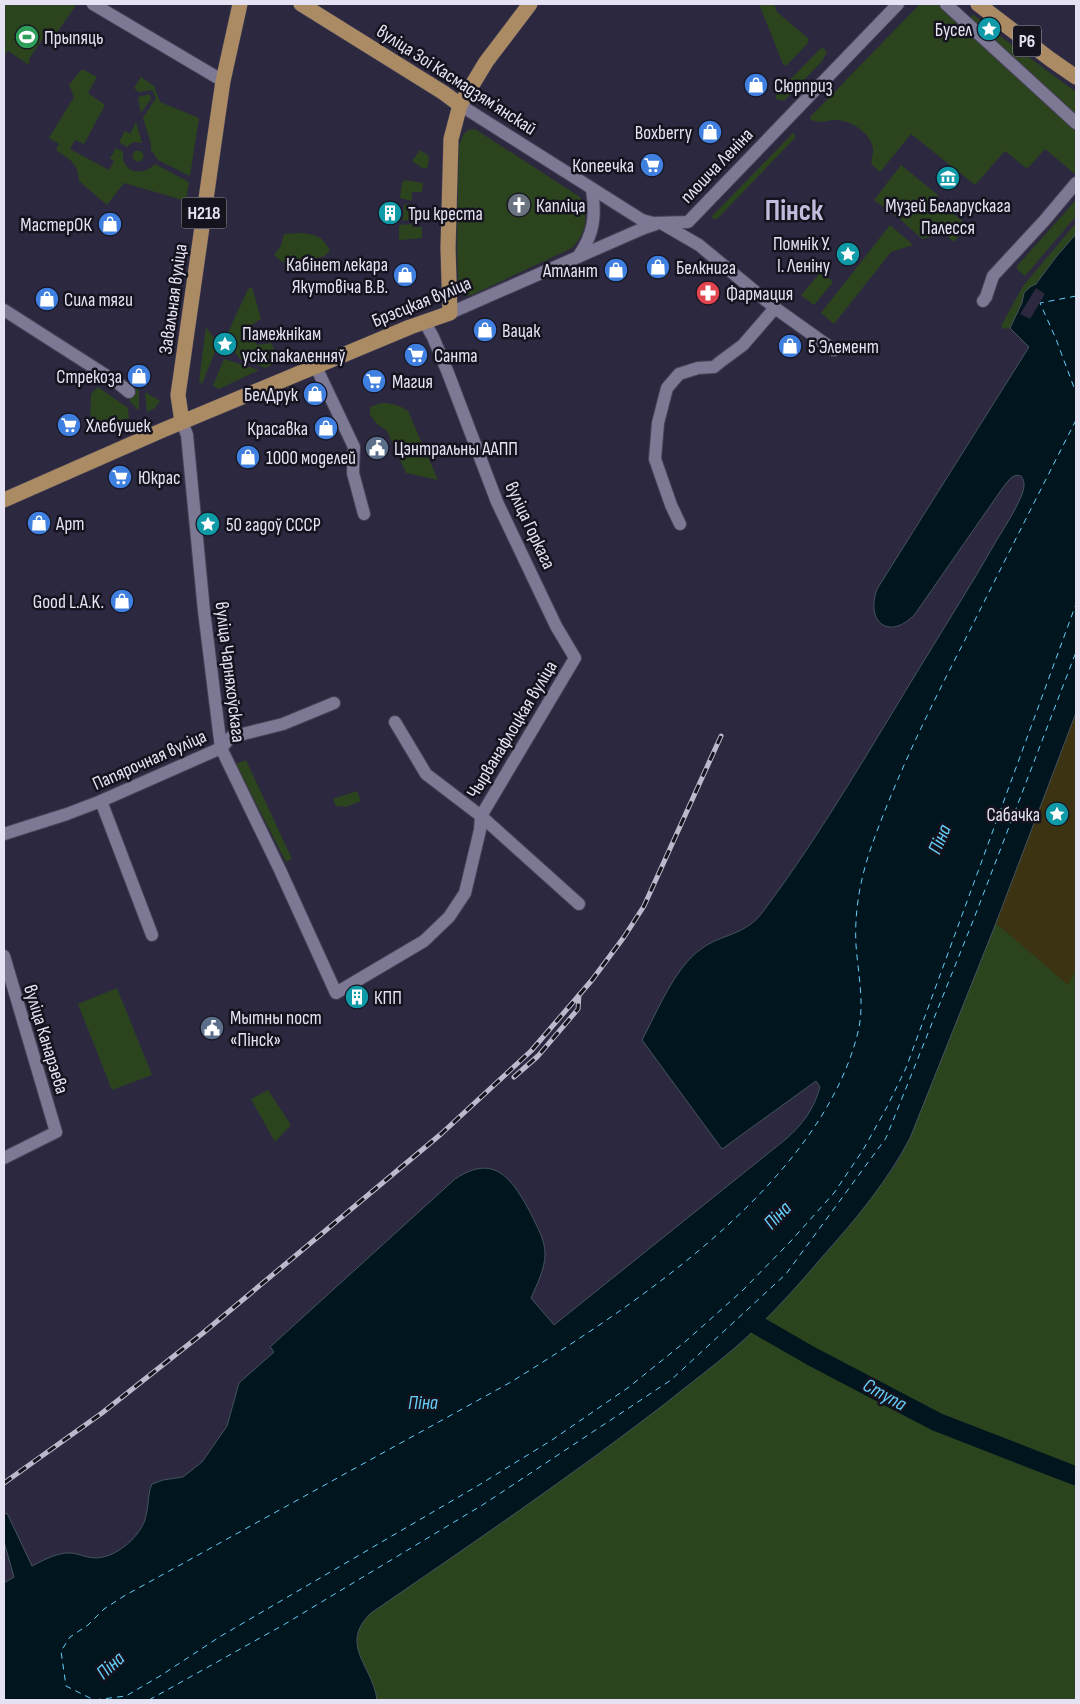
<svg xmlns="http://www.w3.org/2000/svg" width="1080" height="1704" font-family="'Sofia Sans Condensed',sans-serif">
<style>
.green{fill:#2b441e}
.sand{fill:#3c3313}
.water{fill:#01151e;stroke:#45535e}
.pier{fill:#2c2840}
.lines{fill:none;stroke-linecap:round;stroke-linejoin:round}
.river{stroke:#01151e;stroke-width:19}
.ferry{stroke:#64cef8;stroke-width:1;stroke-dasharray:6 5;stroke-linecap:butt}
.minor-casing{stroke:#474357;stroke-width:14}
.major-casing{stroke:#474357;stroke-width:16}
.minor{stroke:#7d7995;stroke-width:12}
.major{stroke:#ab8b64;stroke-width:15}
.rail-casing{stroke:#bbb9cb;stroke-width:5}
.rail{stroke:#15131e;stroke-width:3;stroke-dasharray:9;stroke-linecap:butt}
.labels{text-anchor:middle;stroke-width:5;stroke-linejoin:round;paint-order:stroke}
.shield{fill:#15131e;stroke:#a7a5b3;stroke-width:1}
.shield-label{font-size:18px;font-weight:bold;fill:#e5e3f3}
.poi-label{font-size:19px;fill:#e5e3f3;stroke:#15131e;text-anchor:start}
.street-label{font-size:19px;fill:#e5e3f3;stroke:#15131e}
.water-label{font-size:20px;font-style:italic;fill:#64cef8;stroke:#15131e}
.town-label{font-size:29px;font-weight:bold;fill:#c0bcdb;stroke:#15131e}
</style>
<rect width="100%" height="100%" fill="#2c2840"/>
<g class="green">
<path d="M4 4H77L56 34 42 40 29 59V65L8 51 4 56Z"/>
<path d="M759 4H775L776 11 809 39 808 43 786 66 783 64Z"/>
<path d="M920 4H937L1076 129V175L1045 149 1029 167 1026 168 1005 151 975 185 911 134 880 172 871 164C872 160 873 153 873 148 870 133 852 121 837 120 828 119 819 125 810 119L811 116Z"/>
<path d="M973 14 992 30 1076 92V114L970 18Z"/>
<path d="M822 47 827 52 822 61 784 101 776 99V94Z"/>
<path d="M82 69 97 77 88 93 105 105 84 144 75 140 70 149 109 170 114 161 110 158 116 148 123 152C121 173 142 177 155 164L189 182 186 201 124 183 107 205 79 181C78 162 70 160 56 150L59 144 49 138 74 97 69 85Z"/>
<path d="M141 77 154 86 160 102 199 118 190 176 158 160 151 150V144L143 118 156 98 152 90 139 92 134 88Z"/>
<path d="M150 94 151 99 141 113 138 97Z"/>
<path d="M136 122 142 143 133 142 127 147 119 142 125 131 130 134Z"/>
<path d="M475 129 580 197C590 215 586 233 572 248L472 295 465 296 458 291 457 238 459 146 463 135 468 130Z"/>
<path d="M794 132 795 138 717 219H713L712 216Z"/>
<path d="M420 150 429 156 428 167 424 169 412 161Z"/>
<circle cx="138" cy="156" r="5.5"/>
<path d="M901 165 938 195 936 199 967 225 954 242 944 234 922 239 900 219 874 200Z"/>
<path d="M405 180 423 183 422 192H412V201L400 198 402 183Z"/>
<path d="M1076 200V216L1025 276 1017 269V266Z"/>
<path d="M406 204H410L409 220 403 221 404 205Z"/>
<path d="M1076 223V234L1056 257 1036 284 1030 287 1024 293 1022 303 1010 328 1004 329 1001 326 1023 286Z"/>
<path d="M412 224V227H422V238L399 240V225Z"/>
<path d="M890 225 913 245 891 252 834 324 821 313Z"/>
<path d="M301 233C316 235 323 236 330 251L323 257 282 262 274 255 281 246 284 234Z"/>
<path d="M821 272 833 282 814 305 801 295Z"/>
<path d="M252 287 261 319 250 326 257 345 271 343 280 361 265 368 240 359 225 339 248 289Z"/>
<path d="M206 327 218 344 202 384 199 381Z"/>
<path d="M224 359 259 370 219 389 213 386Z"/>
<path d="M98 387 128 408 129 418 109 423 93 431 90 428 91 394Z"/>
<path d="M137 388 139 390V411L129 400Z"/>
<path d="M145 392 160 401 155 408 147 412Z"/>
<path d="M381 403C392 403 399 405 408 411L438 480 406 473 387 431 377 424 370 415V407Z"/>
<path d="M246 760 292 859 286 862 236 764Z"/>
<path d="M357 791 361 801 346 807 336 806 333 799Z"/>
<path d="M996 923 1068 984 1076 965V1700H377C373 1666 338 1645 371 1613L595 1457 737 1346 776 1309 849 1227 895 1166 910 1138Z"/>
<path d="M117 988 152 1075 112 1090 78 1004Z"/>
<path d="M268 1090 291 1125 275 1142 251 1099Z"/>
</g>
<path class="sand" d="M1076 713V970L1068 985 996 923Z"/>
<path class="water" d="M1076 234V713L996 923 910 1138C887 1182 856 1219 823 1256 796 1288 768 1319 737 1346 714 1366 689 1384 666 1403 570 1477 470 1545 371 1613 338 1645 373 1666 377 1700H4V1583L14 1577 4 1542V1515L7 1513 32 1566C44 1560 57 1552 72 1553 80 1554 87 1558 95 1558 115 1558 138 1539 145 1520 148 1510 148 1499 150 1489L152 1484 163 1480 183 1477 202 1462 227 1426 239 1383 274 1352 270 1347 455 1179C495 1152 513 1180 531 1214 537 1227 545 1239 545 1254 545 1269 537 1284 531 1298L554 1325 786 1139C803 1124 814 1109 820 1087L816 1081 722 1149 642 1040C657 1012 675 967 701 949 721 934 744 936 762 913 822 833 872 745 925 659 948 621 973 582 995 543 1004 528 1014 513 1021 497 1024 489 1026 482 1021 476 1013 473 1009 480 1004 486L915 614C890 641 865 623 877 589L1029 347 1010 328 1022 303 1024 293 1030 287 1036 284 1056 257Z"/>
<path class="pier" d="M1036 288 1045 294 1030 319 1020 314Z"/>
<g class="lines">
<path class="river" d="M738 1314 811 1356 937 1422 1076 1476"/>
<g class="ferry">
<path d="M1076 296 1040 303 1056 339 1076 393"/>
<path d="M1076 420C1040 491 1004 562 968 634 933 702 899 770 873 842 861 875 854 910 856 945 858 974 865 1003 858 1032 821 1183 635 1305 511 1382L124 1596 104 1609 88 1625 70 1637 61 1651 66 1686 94 1700 126 1696 160 1676 221 1636 479 1485 552 1440 629 1387 686 1341 742 1291 790 1242 834 1193 863 1150 887 1107 906 1068 1076 604"/>
<path d="M149 1700 285 1624 484 1504 671 1380 786 1274 886 1138 973 921 1076 652"/>
</g>
<g class="minor-casing">
<g id="minor">
<path d="M93 4 223 81"/>
<path d="M946 4 1076 123"/>
<path d="M460 105 642 220 653 223 688 222 898 4"/>
<path d="M661 223 699 245 775 308 834 350"/>
<path d="M578 257C594 234 596 217 592 189"/>
<path d="M983 301 986 297 993 276 1044 221 1076 183"/>
<path d="M4 310 118 383 129 392"/>
<path d="M450 313 644 228 656 224"/>
<path d="M316 367 354 447 353 473 364 514"/>
<path d="M182 422 187 435 204 611 221 748 280 870 336 993 424 941 449 917 465 893 480 830 481 816 575 658 556 626 497 502 448 373 433 337 424 321"/>
<path d="M680 524 671 505 655 459 658 423 667 388 679 374 698 368 714 367 720 362 743 345 775 308"/>
<path d="M395 722 426 774 481 816 579 904"/>
<path d="M101 801 152 935"/>
<path d="M4 834 67 814 101 801 221 748 231 737 283 724 334 703"/>
<path d="M4 956 56 1132 4 1158"/>
</g>
</g>
<g class="major-casing">
<g id="major">
<path d="M301 4 444 93 460 105"/>
<path d="M978 4 1050 59 1076 77"/>
<path d="M182 422 178 395 217 122 223 81 240 4"/>
<path d="M4 500 163 430 410 327 450 313 448 248 451 139 460 105 486 62 530 4"/>
</g>
</g>
<use href="#minor" class="minor"/>
<use href="#major" class="major"/>
<g class="rail-casing">
<g id="rail">
<path d="M514 1077 538 1056 578 1009 579 995"/>
<path d="M4 1483 102 1413 203 1333 441 1134 531 1051 592 980 624 937 644 906 721 736"/>
</g>
</g>
<use href="#rail" class="rail"/>
</g>
<defs>
<g id="sight-disc" transform="scale(1.25)"><circle r="9.5" fill="#0f9aa8" stroke="#15131e"/><path d="M0-6L1.8-2.2L6-1.7L2.9 1.2L3.7 5.4L0 3.3L-3.7 5.4L-2.9 1.2L-6-1.7L-1.8-2.2Z" fill="#fff"/></g>
<g id="stadium-disc" transform="scale(1.25)"><circle r="9.5" fill="#2e9e5b" stroke="#15131e"/><path d="M0-5a6.5 5 0 1 0 0 10a6.5 5 0 1 0 0-10ZM-3.5-1.8h7v3.6h-7Z" fill="#fff"/></g>
<g id="shop-disc" transform="scale(1.25)"><circle r="9.5" fill="#3f7fe0" stroke="#15131e"/><path d="M-5-2.5h2.3a2.7 3.5 0 0 1 5.4 0H5L5.5 6h-11ZM-1.5-2.5h3a1.5 2.3 0 0 0-3 0Z" fill="#fff"/></g>
<g id="supermarket-disc" transform="scale(1.25)"><circle r="9.5" fill="#3f7fe0" stroke="#15131e"/><path d="M-6-5.5h2.5l.6 2H6L4.5 2H-2.5L-4.4-4H-6ZM-1.5 3.2a1.3 1.3 0 1 0 .1 0ZM3 3.2a1.3 1.3 0 1 0 .1 0Z" fill="#fff"/></g>
<g id="museum-disc" transform="scale(1.25)"><circle r="9.5" fill="#0f9aa8" stroke="#15131e"/><path d="M0-6L6-3V-2H-6V-3ZM-5-1h2V3h-2ZM-1-1h2V3h-2ZM3-1h2V3H3ZM-6 4H6V6H-6Z" fill="#fff"/></g>
<g id="church-disc" transform="scale(1.25)"><circle r="9.5" fill="#6b7280" stroke="#15131e"/><path d="M-1.2-6h2.4v3.5h3.3v2.4h-3.3V6h-2.4V-.1h-3.3v-2.4h3.3Z" fill="#fff"/></g>
<g id="building-disc" transform="scale(1.25)"><circle r="9.5" fill="#0f9aa8" stroke="#15131e"/><path d="M-4-6H4V6H1V3H-1V6H-4ZM-2.5-4.3h1.7v1.8h-1.7ZM.8-4.3h1.7v1.8H.8ZM-2.5-1h1.7V.8h-1.7ZM.8-1h1.7V.8H.8Z" fill="#fff"/></g>
<g id="pharmacy-disc" transform="scale(1.25)"><circle r="9.5" fill="#e0444e" stroke="#15131e"/><path d="M-2-6h4v4h4v4h-4v4h-4v-4h-4v-4h4Z" fill="#fff"/></g>
<g id="civic-disc" transform="scale(1.25)"><circle r="9.5" fill="#5c6f8a" stroke="#15131e"/><path d="M-.6-6.5H3V-4.5H.6V-3L4-1V1h2V6H-6V1h2V-1L-.6-3ZM-1.2 2.5V6h2.4V2.5Z" fill="#fff"/></g>
</defs>
<g fill-rule="evenodd">
<use href="#sight-disc" x="989" y="29"/>
<use href="#stadium-disc" x="27" y="37"/>
<use href="#shop-disc" x="756" y="85"/>
<use href="#shop-disc" x="710" y="132"/>
<use href="#supermarket-disc" x="652" y="165"/>
<use href="#museum-disc" x="948" y="178"/>
<use href="#church-disc" x="519" y="205"/>
<use href="#building-disc" x="390" y="213"/>
<use href="#shop-disc" x="110" y="224"/>
<use href="#sight-disc" x="848" y="254"/>
<use href="#shop-disc" x="658" y="267"/>
<use href="#shop-disc" x="616" y="270"/>
<use href="#shop-disc" x="405" y="275"/>
<use href="#pharmacy-disc" x="708" y="293"/>
<use href="#shop-disc" x="47" y="299"/>
<use href="#shop-disc" x="485" y="330"/>
<use href="#sight-disc" x="225" y="344"/>
<use href="#shop-disc" x="790" y="346"/>
<use href="#supermarket-disc" x="416" y="355"/>
<use href="#shop-disc" x="139" y="376"/>
<use href="#supermarket-disc" x="374" y="381"/>
<use href="#shop-disc" x="315" y="394"/>
<use href="#supermarket-disc" x="69" y="425"/>
<use href="#shop-disc" x="326" y="428"/>
<use href="#civic-disc" x="377" y="448"/>
<use href="#shop-disc" x="248" y="457"/>
<use href="#supermarket-disc" x="120" y="477"/>
<use href="#shop-disc" x="39" y="523"/>
<use href="#sight-disc" x="208" y="524"/>
<use href="#shop-disc" x="122" y="601"/>
<use href="#sight-disc" x="1057" y="814"/>
<use href="#building-disc" x="357" y="997"/>
<use href="#civic-disc" x="212" y="1028"/>
</g>
<g class="labels">
<g class="shield">
<rect x="1013" y="25.5" width="28" height="31" rx="4"/>
<rect x="181.5" y="197.5" width="45" height="31" rx="4"/>
</g>
<g class="shield-label">
<text x="1027" y="47">Р6</text>
<text x="204" y="219">Н218</text>
</g>
<g class="poi-label">
<text x="972" y="36" text-anchor="end">Бусел</text>
<text x="44" y="44">Прыпяць</text>
<text x="774" y="92">Сюрприз</text>
<text x="692" y="139" text-anchor="end">Boxberry</text>
<text x="634" y="172" text-anchor="end">Копеечка</text>
<text x="536" y="212">Капліца</text>
<text x="948" y="212" text-anchor="middle">Музей Беларускага<tspan x="948" dy="22">Палесся</tspan></text>
<text x="408" y="220">Три креста</text>
<text x="92" y="231" text-anchor="end">МастерОК</text>
<text x="830" y="250" text-anchor="end">Помнік У.<tspan x="830" dy="22">І. Леніну</tspan></text>
<text x="388" y="271" text-anchor="end">Кабінет лекара<tspan x="388" dy="22">Якутовіча В.В.</tspan></text>
<text x="676" y="274">Белкнига</text>
<text x="598" y="277" text-anchor="end">Атлант</text>
<text x="726" y="300">Фармация</text>
<text x="64" y="306">Сила тяги</text>
<text x="502" y="337">Вацак</text>
<text x="242" y="340">Памежнікам<tspan x="242" dy="22">усіх пакаленняў</tspan></text>
<text x="808" y="353">5 Элемент</text>
<text x="434" y="362">Санта</text>
<text x="122" y="383" text-anchor="end">Стрекоза</text>
<text x="392" y="388">Магия</text>
<text x="298" y="401" text-anchor="end">БелДрук</text>
<text x="86" y="432">Хлебушек</text>
<text x="308" y="435" text-anchor="end">Красавка</text>
<text x="394" y="455">Цэнтральны ААПП</text>
<text x="266" y="464">1000 моделей</text>
<text x="138" y="484">Юкрас</text>
<text x="56" y="530">Арт</text>
<text x="226" y="531">50 гадоў СССР</text>
<text x="104" y="608" text-anchor="end">Good L.A.K.</text>
<text x="1040" y="821" text-anchor="end">Сабачка</text>
<text x="374" y="1004">КПП</text>
<text x="230" y="1024">Мытны пост<tspan x="230" dy="22">«Пінск»</tspan></text>
</g>
<g class="street-label">
<text transform="translate(457 79) rotate(33)" y="7">вуліца Зоі Касмадзямʼянскай</text>
<text transform="translate(716 165) rotate(-46)" y="7">плошча Леніна</text>
<text transform="translate(172 299) rotate(-82)" y="7">Завальная вуліца</text>
<text transform="translate(421 301) rotate(-22)" y="7">Брэсцкая вуліца</text>
<text transform="translate(531 525) rotate(65)" y="7">вуліца Горкага</text>
<text transform="translate(231 672) rotate(83)" y="7">вуліца Чарняхоўскага</text>
<text transform="translate(511 729) rotate(-59)" y="7">Чырванафлоцкая вуліца</text>
<text transform="translate(149 759) rotate(-24)" y="7">Папярочная вуліца</text>
<text transform="translate(47 1039) rotate(73)" y="7">вуліца Канарэева</text>
</g>
<g class="water-label">
<text transform="translate(939 839) rotate(-67)" y="7">Піна</text>
<text transform="translate(777 1215) rotate(-46)" y="7">Піна</text>
<text transform="translate(885 1394) rotate(29)" y="7">Ступа</text>
<text x="423" y="1409">Піна</text>
<text transform="translate(110 1665) rotate(-42)" y="7">Піна</text>
</g>
<g class="town-label">
<text x="794" y="220">Пінск</text>
</g>
</g>
<rect width="1080" height="1704" fill="none" stroke="#e5e3f3" stroke-width="10"/>
</svg>
